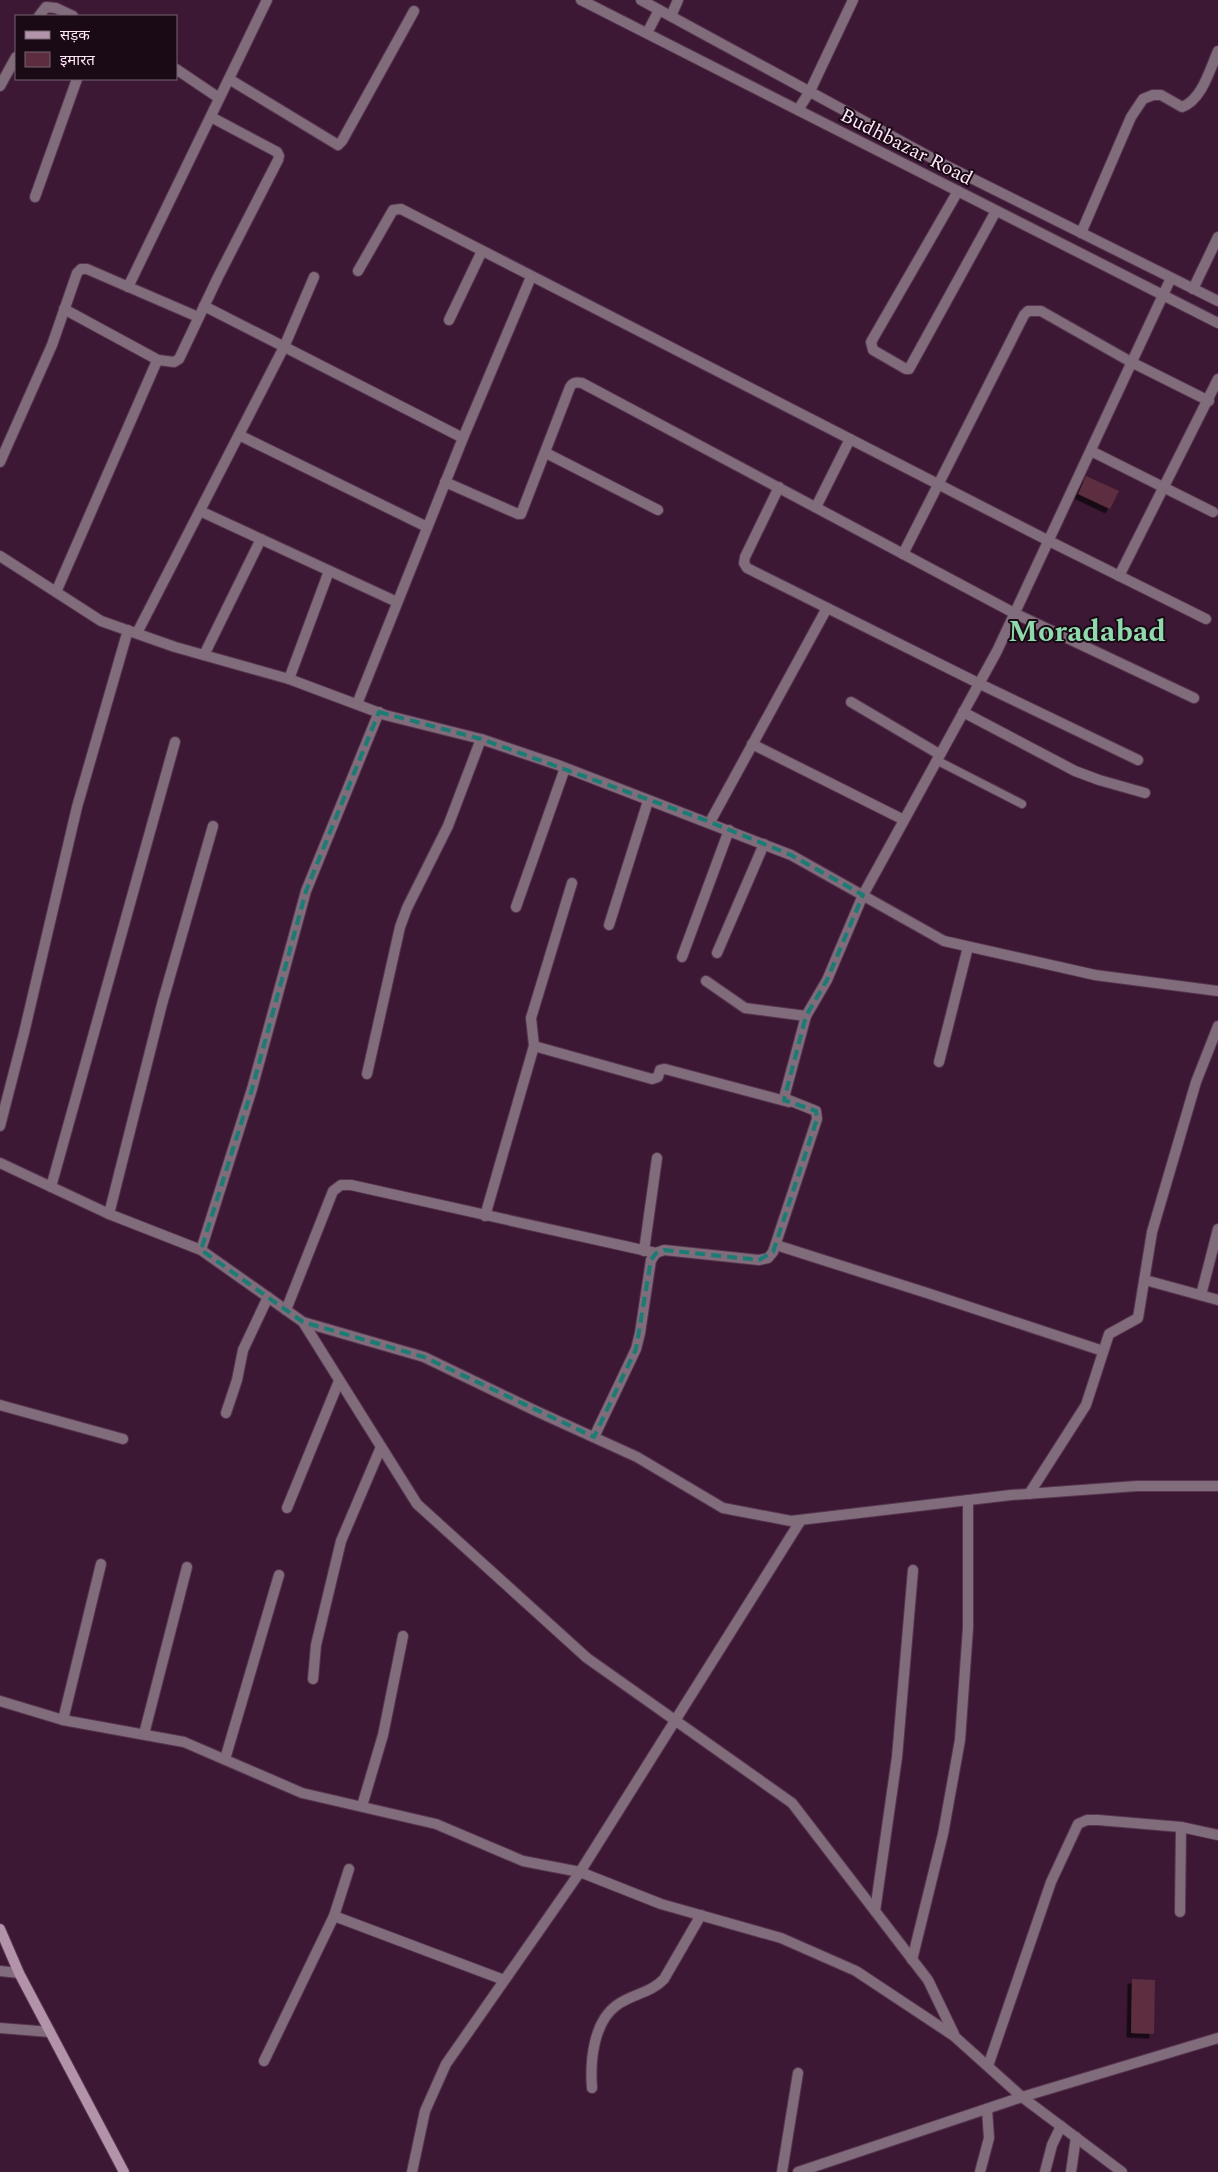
<svg xmlns="http://www.w3.org/2000/svg" width="1218" height="2172" font-family="Spectral,'Noto Sans Devanagari',serif">
<style>
.building{fill:#5b2d3f;filter:url(#shadow)}
.lines{fill:none;stroke-linecap:round;stroke-linejoin:round}
.service-casing{stroke:#573550;stroke-width:10}
.minor-casing{stroke:#573550;stroke-width:12}
.tertiary-casing{stroke:#573550;stroke-width:12}
.secondary-casing{stroke:#573550;stroke-width:12}
.service{stroke:#806c7a;stroke-width:8}
.minor{stroke:#806c7a;stroke-width:10}
.tertiary{stroke:#806c7a;stroke-width:10}
.secondary{stroke:#b293aa;stroke-width:10}
.marked{fill:none;stroke:#1b7c75;stroke-width:4;stroke-dasharray:10 6;stroke-linejoin:round}
.labels{text-anchor:middle;stroke-width:4;stroke-linejoin:round;paint-order:stroke}
.street-label{font-size:20px;fill:#ffe6f8;stroke:#1a0a16}
.town-label{font-size:30px;font-weight:bold;fill:#8fdaac;stroke:#1a0a16}
</style>
<defs>
<filter id="shadow"><feDropShadow dx="-4.5" dy="4.5" stdDeviation="0" flood-color="#0009"/></filter>
</defs>
<rect width="100%" height="100%" fill="#3c1835"/>
<g class="building">
<path d="M1086 476 1119 491 1110 509 1078 494Z"/>
<path d="M1132 1979 1155 1980 1154 2034 1131 2033Z"/>
</g>
<g class="lines">
<g class="service-casing">
<path id="service" d="M936 760 1022 804"/>
</g>
<g class="minor-casing">
<g id="minor">
<path d="M39 16 46 7 56 8 73 16"/>
<path d="M671 16 678 0"/>
<path d="M176 69 219 98"/>
<path d="M229 79 338 145 342 141 414 11"/>
<path d="M0 86 16 57"/>
<path d="M798 110 810 91 853 0"/>
<path d="M958 191 871 342 873 350 906 369H909L996 211"/>
<path d="M35 197 77 79"/>
<path d="M1081 233 1131 117 1143 99 1153 95H1161L1182 107C1202 100 1210 69 1218 51"/>
<path d="M358 271 393 210 401 209 1049 541 1206 619"/>
<path d="M128 287 267 0"/>
<path d="M1193 289 1218 237"/>
<path d="M204 306 463 438"/>
<path d="M64 309 158 360"/>
<path d="M449 320 482 251"/>
<path d="M239 435 427 527"/>
<path d="M1091 451 1213 512"/>
<path d="M546 453 658 510"/>
<path d="M0 462 52 345 77 273 81 269H87L198 317"/>
<path d="M445 482 518 514H521L570 387C573 382 576 382 582 383L1014 613 1194 698"/>
<path d="M779 487 745 557 744 563 747 568 978 683 1138 760"/>
<path d="M816 507 850 439"/>
<path d="M200 511 397 602"/>
<path d="M903 554 1024 315 1028 311H1041L1131 362 1209 401"/>
<path d="M0 556 101 621 175 647 289 679 385 715 481 739 558 765 791 855 944 941 1095 975 1218 991"/>
<path d="M1119 576 1218 379"/>
<path d="M56 592 156 363 158 360 174 362 179 359 218 277 278 160 279 156 277 152 211 117"/>
<path d="M137 633 284 347 314 277"/>
<path d="M204 655 261 539"/>
<path d="M289 679 329 571"/>
<path d="M851 702 939 754"/>
<path d="M357 704 463 438 531 277"/>
<path d="M963 712 1075 771 1099 780 1145 793"/>
<path d="M752 744 904 820"/>
<path d="M710 822 827 608"/>
<path d="M516 907 565 768"/>
<path d="M609 925 648 801"/>
<path d="M717 953 764 844"/>
<path d="M682 957 729 830"/>
<path d="M706 981 745 1008 806 1016"/>
<path d="M534 1046 652 1079 658 1077 660 1070 665 1069 789 1102"/>
<path d="M939 1062 968 947"/>
<path d="M367 1074 400 927 407 908 448 826 481 739"/>
<path d="M0 1126 24 1033 77 807 128 630"/>
<path d="M0 1163 109 1214 201 1250 303 1322 424 1357 536 1411 637 1457 723 1508 791 1521 1011 1495 1137 1486H1218"/>
<path d="M51 1187 175 742"/>
<path d="M109 1214 162 1004 213 826"/>
<path d="M485 1216 534 1046 531 1018 572 883"/>
<path d="M776 1245 927 1293 1103 1351"/>
<path d="M201 1250 252 1089 306 891 379 712"/>
<path d="M644 1251 657 1158"/>
<path d="M1145 1280 1218 1300"/>
<path d="M1201 1295 1218 1229"/>
<path d="M286 1310 333 1191 341 1185H351L656 1253"/>
<path d="M303 1322 417 1504 587 1658 792 1803 928 1980 954 2034"/>
<path d="M0 1405 123 1439"/>
<path d="M226 1413 237 1380 243 1350 268 1297"/>
<path d="M594 1437 636 1349 640 1333 651 1260 656 1253 664 1250 759 1260 768 1258 773 1252 817 1119 816 1111 786 1099 785 1094 806 1016 827 980 863 895 997 651 1171 278"/>
<path d="M1029 1494 1086 1405 1109 1334 1138 1318 1152 1232 1196 1082 1218 1026"/>
<path d="M287 1508 339 1381"/>
<path d="M313 1679 316 1645 341 1541 381 1447"/>
<path d="M0 1701 63 1720 184 1742 302 1793 436 1824 523 1861 580 1872 661 1904 781 1938 856 1971 954 2036 1022 2097 1122 2172"/>
<path d="M63 1720 101 1564"/>
<path d="M144 1734 187 1567"/>
<path d="M225 1759 279 1575"/>
<path d="M362 1806 383 1735 403 1636"/>
<path d="M875 1911 897 1757 913 1570"/>
<path d="M1180 1912 1181 1827"/>
<path d="M334 1916 504 1980"/>
<path d="M912 1960 943 1834 960 1740 968 1628V1500"/>
<path d="M0 1971 19 1973"/>
<path d="M0 2028 50 2032"/>
<path d="M264 2061 334 1916 349 1869"/>
<path d="M988 2066 1051 1882 1078 1824 1087 1820H1098L1181 1827 1218 1835"/>
<path d="M592 2088C590 2062 593 2022 617 2005 632 1994 651 1993 664 1979L701 1915"/>
<path d="M412 2172 425 2111 446 2064 580 1872 801 1520"/>
<path d="M782 2172 798 2073"/>
<path d="M980 2172 989 2138 987 2109"/>
<path d="M1045 2172 1052 2145 1061 2126"/>
<path d="M1071 2172 1076 2137"/>
</g>
</g>
<g class="tertiary-casing">
<g id="tertiary">
<path d="M581 0 1218 323"/>
<path d="M641 0 941 163 1218 301"/>
<path d="M647 33 659 10"/>
<path d="M798 2172 1022 2097 1218 2038"/>
</g>
</g>
<g class="secondary-casing">
<path id="secondary" d="M0 1929 19 1973 124 2172"/>
</g>
<use href="#service" class="service"/>
<use href="#minor" class="minor"/>
<use href="#tertiary" class="tertiary"/>
<use href="#secondary" class="secondary"/>
</g>
<path class="marked" d="M379 712 481 739 705 820 791 855 863 895 827 980 806 1016 784 1100 816 1111 817 1119 773 1252 759 1260 664 1250 656 1253 651 1260 636 1349 594 1437 424 1357 303 1322 201 1250 252 1089 306 891Z"/>
<g class="labels">
<g class="street-label">
<text transform="translate(907 146) rotate(27)" y="7">Budhbazar Road</text>
</g>
<g class="town-label">
<text x="1087" y="641">Moradabad</text>
</g>
</g>
<rect x="15" y="15" width="162" height="65" fill="#1a0a16" stroke="#766270"/>
<rect x="25" y="31" width="25" height="8" fill="#b293aa" stroke="#766270"/>
<text x="60" y="40" font-size="15" fill="#ffe6f8">सड़क</text>
<rect x="25" y="52" width="25" height="15" fill="#5b2d3f" stroke="#766270"/>
<text x="60" y="65" font-size="15" fill="#ffe6f8">इमारत</text>
</svg>
